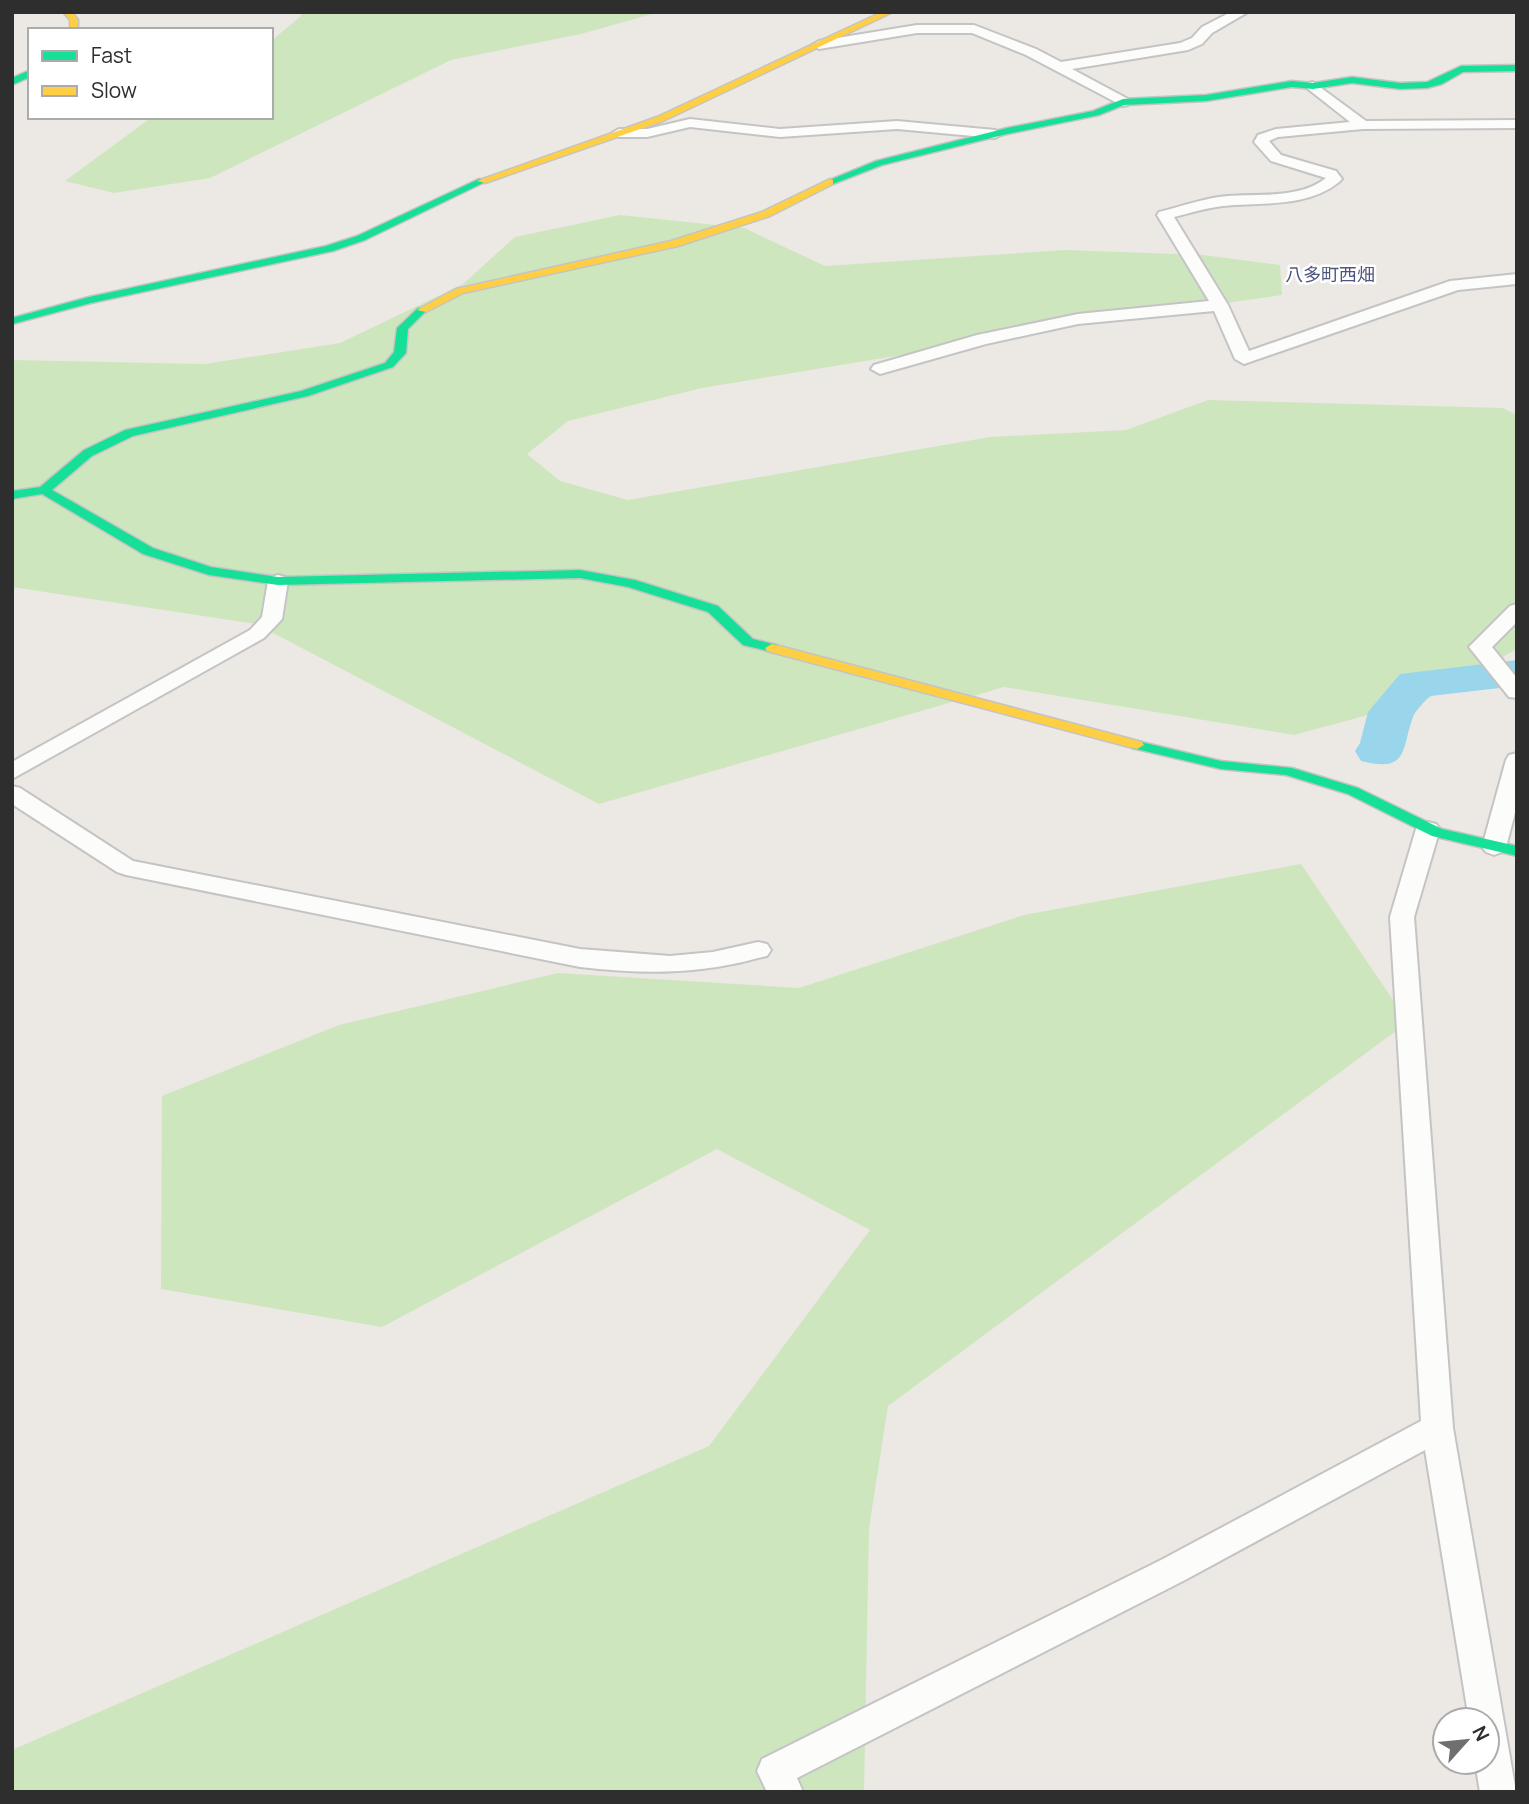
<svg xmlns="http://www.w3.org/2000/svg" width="1529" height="1804" font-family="Manrope,'Noto Sans JP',sans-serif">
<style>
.green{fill:#cee6be}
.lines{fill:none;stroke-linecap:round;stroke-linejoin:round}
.river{fill:#99d6ec;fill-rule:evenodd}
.street-casing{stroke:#c5c4c5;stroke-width:4}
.fast-casing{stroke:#c5c4c5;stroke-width:3}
.slow-casing{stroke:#c5c4c5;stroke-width:3}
.street{fill:#fcfcfb;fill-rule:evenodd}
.fast{fill:#16e098;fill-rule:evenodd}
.slow{fill:#ffcf43;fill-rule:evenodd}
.labels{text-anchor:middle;stroke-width:5;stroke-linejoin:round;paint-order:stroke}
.far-quarter-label{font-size:18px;fill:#4d5680;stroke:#fff}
</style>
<rect width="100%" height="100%" fill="#ece8e4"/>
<g class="green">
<path d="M300 12H659L581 34 451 60 210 178 114 193 65 181 152 117H271V41L301 16Z"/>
<path d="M620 215 744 228 825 266 1066 250 1203 255 1280 265 1282 295 1161 312 702 388 568 421 527 454 560 481 628 500 990 437 1126 430 1208 400 1503 408 1517 415V649L1427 699 1294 735 1004 687 599 804 256 624 12 587V360L205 364 340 343 463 284 515 237Z"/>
<path d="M1301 864 1408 1022 888 1406 869 1528 864 1792H12V1750L709 1446 870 1230 717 1149 382 1327 161 1289 162 1096 339 1025 558 973 799 988 1024 915Z"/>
</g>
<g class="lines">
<path class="river" d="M1517 660V686L1430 696C1424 702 1416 710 1413 717 1401 750 1409 773 1361 761L1355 751 1360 743 1368 712 1400 674Z"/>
<g class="street-casing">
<g id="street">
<path d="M1231 12H1248L1212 33 1202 44 1188 50 1072 69 1128 99V105L1123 106 1026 55 972 33H917L819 49 812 45 819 41 917 25H974L1036 49 1061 62 1180 43 1192 38 1202 27Z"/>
<path d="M1313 82 1366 121 1517 120V128L1363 129 1278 137 1269 141 1281 155 1336 171 1342 179 1339 182C1307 208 1261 202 1223 206 1206 208 1190 213 1174 217L1228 305 1249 351 1450 281 1517 274V284L1458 290 1244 364 1235 359 1214 311 1078 324 986 344 880 374 871 369 874 365 977 335 1078 314 1209 301 1157 215 1159 212C1179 207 1199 200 1219 197 1253 192 1297 201 1326 178L1271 161 1254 142 1258 135 1276 129 1350 122 1308 89V83Z"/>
<path d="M690 119 780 129 897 121 995 130 1002 134 995 138 897 129 780 137 690 127 647 137H619L612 133 619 129H647Z"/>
<path d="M278 575 285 577 288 581 282 619 264 638 12 779V762L250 630 262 617 268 581 271 577Z"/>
<path d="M1517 604V622L1492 647 1517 678V698L1509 697 1469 647 1510 606Z"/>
<path d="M1517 753V805L1506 847 1502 852 1494 855 1486 852 1482 847 1506 760 1509 755Z"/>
<path d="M12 786 20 788 133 861 580 949 670 956 713 952 758 942 767 944 771 950 767 956 758 958C698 975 641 974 580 967L126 875 117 872 12 804Z"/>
<path d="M1428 822 1436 824 1440 829 1414 917 1453 1428 1516 1792H1480L1475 1762H1487V1720H1469L1425 1450 1185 1580 797 1778 803 1792H767L757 1771 762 1759 1161 1560 1421 1421 1390 917 1416 829 1420 824Z"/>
</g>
</g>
<g class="fast-casing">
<g id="fast">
<path d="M1517 65V71L1463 72 1442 84 1427 88 1400 89 1352 83 1313 89 1292 87 1206 101 1124 105 1099 115 1007 134 882 165 833 184 825 182 876 161 1007 128 1093 111 1123 99 1206 95 1292 81 1313 83 1352 77 1400 83 1427 82 1461 66Z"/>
<path d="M30 70V77L12 85V78Z"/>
<path d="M479 179 487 181 365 240 333 251 91 303 12 324V318L89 297 326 246 357 236Z"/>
<path d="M418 308 427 310 408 329 406 353 393 367 308 396 133 436 92 456 52 490 153 548 211 567 278 577 580 570 635 580 718 606 753 639 777 645 779 648 777 651 772 652 743 645 708 612 628 587 580 578 278 585 209 575 143 554 42 494 12 499V491L40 487 84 450 125 430 301 391 385 363 394 352 397 328Z"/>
<path d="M1137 741 1221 761 1292 768 1358 788 1442 829 1517 846V856L1432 836 1348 794 1286 775 1221 769 1132 748 1130 745Z"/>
</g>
</g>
<g class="slow-casing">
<g id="slow">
<path d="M63 12H72L78 20V30H70V20Z"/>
<path d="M882 12H893L663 121 485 183 477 181 657 117Z"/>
<path d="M830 179 833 180V184L770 216 678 246 463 293 426 312 417 310 456 289 671 241 762 212Z"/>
<path d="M772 644 1142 742 1144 745 1137 749 767 651 765 648Z"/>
</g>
</g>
<use href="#street" class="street"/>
<use href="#fast" class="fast"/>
<use href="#slow" class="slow"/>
</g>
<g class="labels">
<g class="far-quarter-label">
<text x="1330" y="281">八多町西畑</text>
</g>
</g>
<rect width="1529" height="1804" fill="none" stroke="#2e2e2e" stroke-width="28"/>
<rect x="28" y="28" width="245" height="91" fill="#ffffff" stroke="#ababab" stroke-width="2"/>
<rect x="42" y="51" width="35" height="10" fill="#16e098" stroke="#ababab" stroke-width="2"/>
<text x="91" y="63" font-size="21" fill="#2e2e2e">Fast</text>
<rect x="42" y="86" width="35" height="10" fill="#ffcf43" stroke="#ababab" stroke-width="2"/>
<text x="91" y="98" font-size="21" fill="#2e2e2e">Slow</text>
<g transform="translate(1466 1741) rotate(63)"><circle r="33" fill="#ffffff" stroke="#ababab" stroke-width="2"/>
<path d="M0-5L12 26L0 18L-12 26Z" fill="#706f6e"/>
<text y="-10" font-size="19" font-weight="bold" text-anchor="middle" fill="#2e2e2e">N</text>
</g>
</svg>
